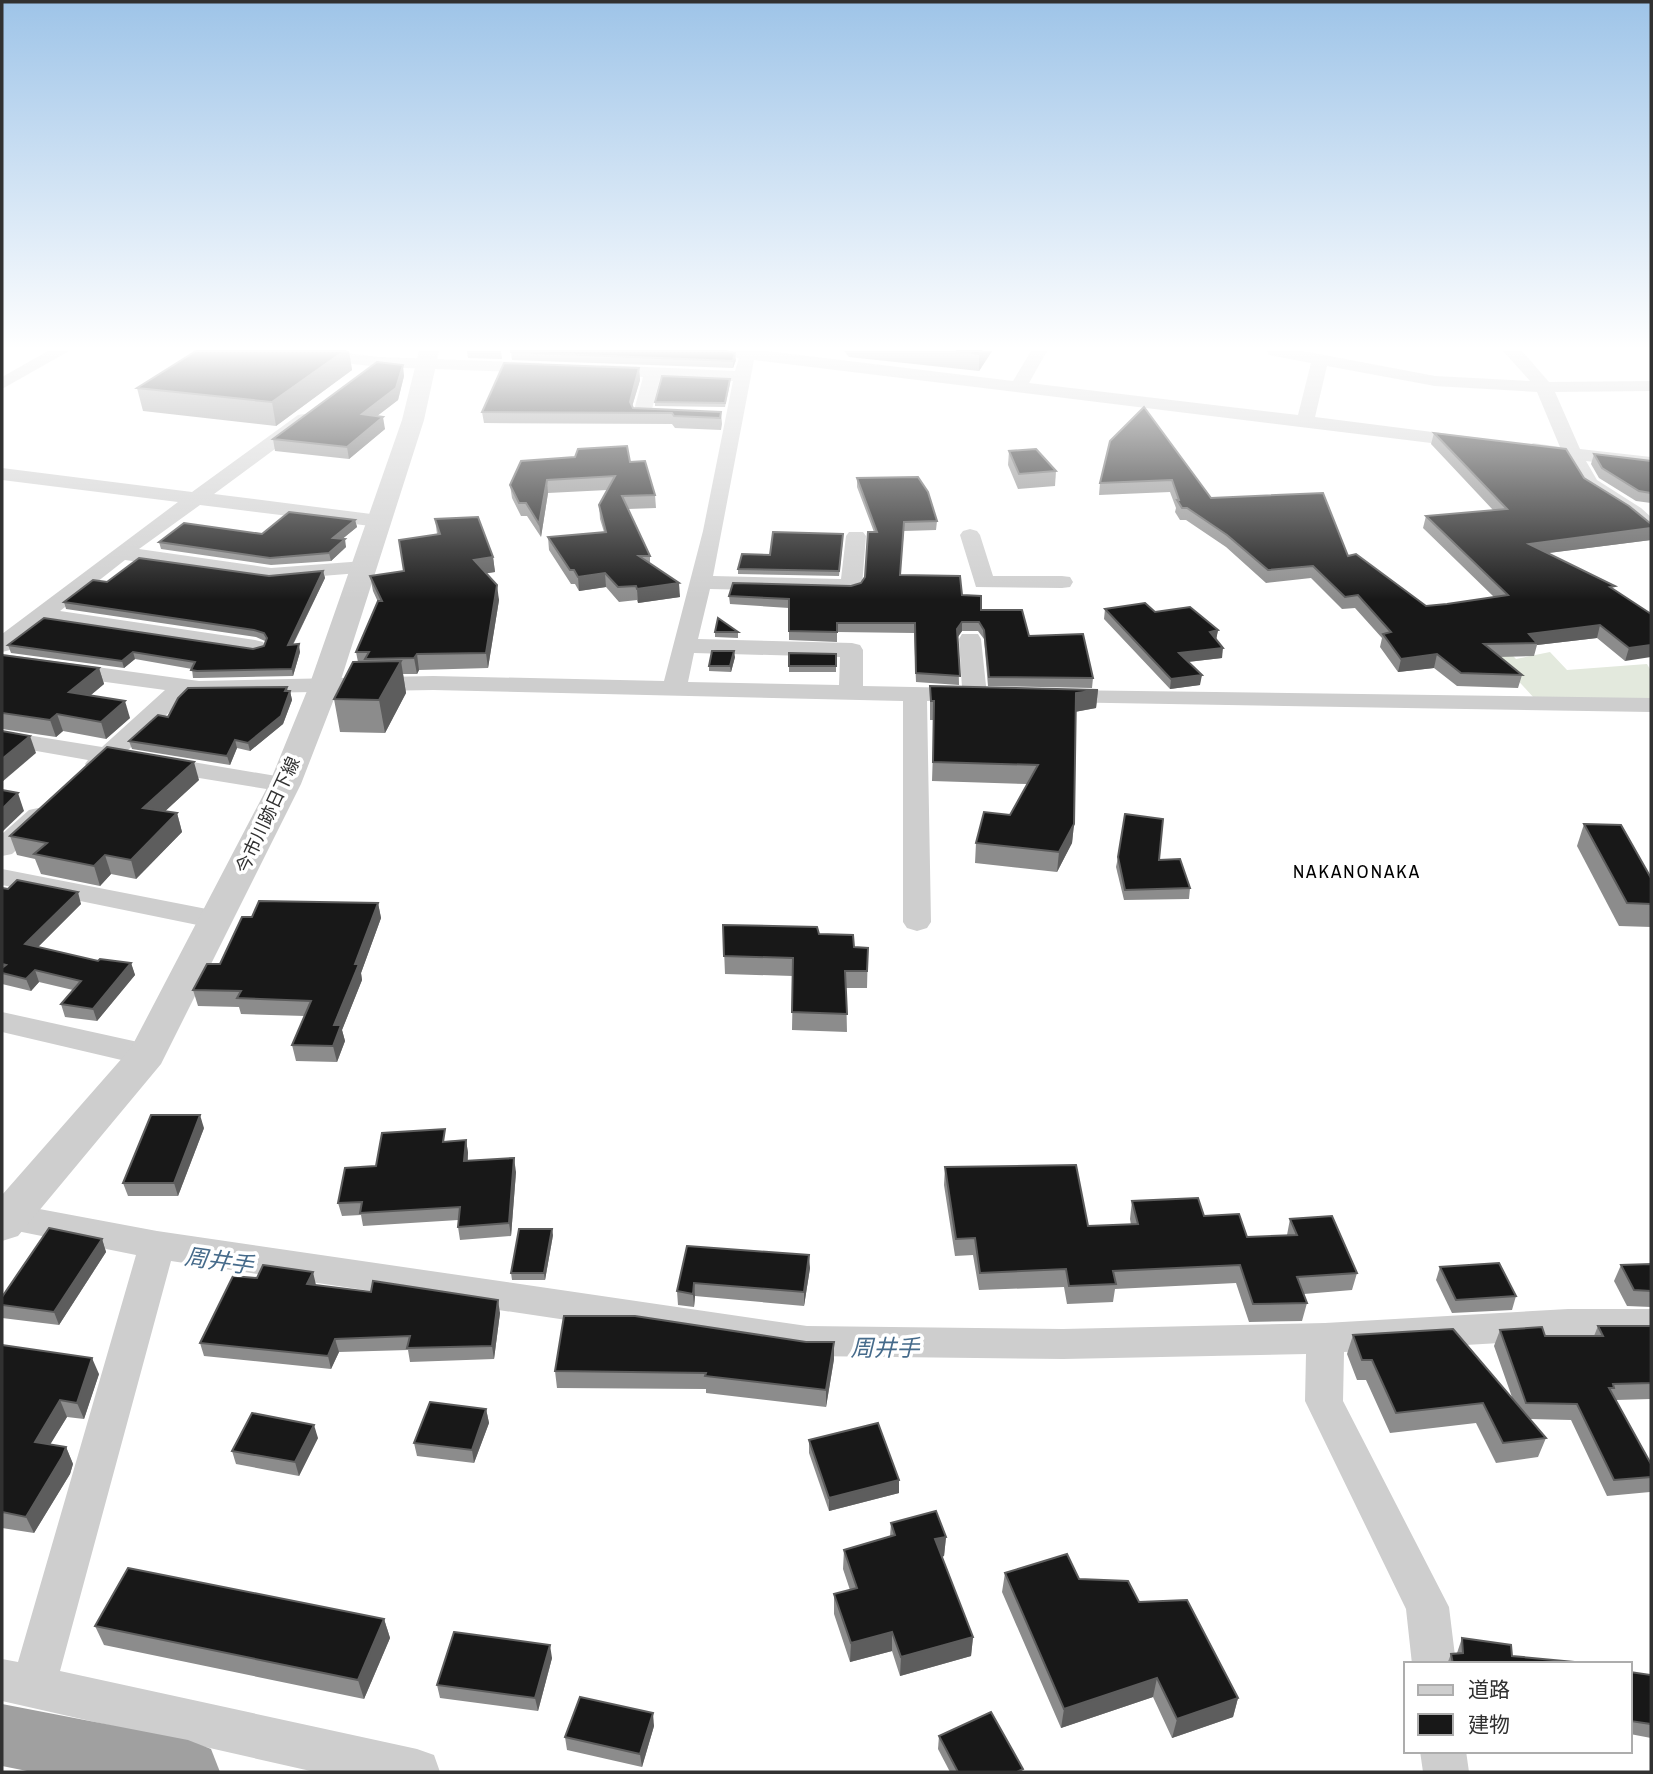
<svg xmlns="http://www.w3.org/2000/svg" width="1653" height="1774" font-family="'Archivo Narrow','Noto Sans JP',sans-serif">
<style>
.green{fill:#e3e9dd}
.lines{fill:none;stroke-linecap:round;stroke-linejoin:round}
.minor{fill:#cecece;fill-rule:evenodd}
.tertiary{fill:#cecece;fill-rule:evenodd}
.trunk{fill:#a0a0a0;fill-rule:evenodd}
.wall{fill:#8c8c8c}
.shaded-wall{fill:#5d5d5d}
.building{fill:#181818;stroke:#5d5d5d;stroke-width:2}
.labels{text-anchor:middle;stroke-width:7;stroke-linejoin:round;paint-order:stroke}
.street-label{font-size:18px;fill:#313131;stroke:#fff}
.neighbourhood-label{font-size:19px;letter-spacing:2px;fill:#000;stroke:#fff}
.near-water-label{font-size:23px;font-style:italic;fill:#466b8b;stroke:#fff}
</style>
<rect width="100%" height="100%" fill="#fff"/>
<path class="green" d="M1466 624 1487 628 1516 659 1550 652 1567 670 1647 664 1651 671V700L1534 698Z"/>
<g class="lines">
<g class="minor">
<path d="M48 351H69L2 389V377Z"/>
<path d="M277 351H330L379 357 541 363 550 368 541 373 379 367 285 356Z"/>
<path d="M716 351H767L1013 381 1031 351H1047L1029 383 1298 415 1311 363 1269 355 1267 351H1303L1435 376 1530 381 1503 351H1522L1549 382 1651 381V391L1555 392 1580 449 1651 457V469L1586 461 1597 480 1641 508 1651 517V534L1644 532 1627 516 1582 488 1566 459 1526 453 1524 449 1533 443 1560 447 1537 392 1435 386 1327 366 1315 417 1479 438 1481 442 1479 446 1472 448 754 360 713 576 841 579 846 536 849 532H863L866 536 862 586 859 591 851 592 710 589 698 639 852 643 860 645 863 650V686L962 688 959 639 962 634H978L981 639 987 695 983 700 927 701 931 922 927 928 917 931 907 928 903 922V701L433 690 189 694 127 751 294 779 298 784 294 789 285 792 113 764C105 771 99 772 89 769L85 764 88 760 2 745V731L102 747 165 690 2 668V654L199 681 433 676 664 681 703 531 733 381 660 378 652 409 673 410 682 415C673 424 641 423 633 414L643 377 602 375 593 370 602 365 735 371 739 358 718 355ZM694 653 840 657 839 685 688 682Z"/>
<path d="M304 414 310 415 313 419 310 423 214 494 379 515 386 517 389 521 386 525 379 527 200 505 139 549 271 568 364 561 372 562 375 567 372 572 271 580 125 560 60 611 255 640 263 642 266 647 263 652 255 654 45 622 10 650 2 652V634L178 502 2 480V468L192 492 298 415Z"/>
<path d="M970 529 977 531 980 535 993 576H1062L1070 577 1073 582 1070 587 1062 588 976 587 960 535 963 531Z"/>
<path d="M1060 690 1651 698V712L1052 702 1048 697 1052 692Z"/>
<path d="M38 808 47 810 51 816 47 822 12 854 2 856V834L29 810Z"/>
<path d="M2 869 217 911 227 914 231 920 227 926 217 929 2 885Z"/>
<path d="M2 1012 147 1044 158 1047 163 1055 158 1063 147 1066 2 1032Z"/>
<path d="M2 1202 157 1231 807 1326 1063 1329 1325 1323 1568 1309H1651V1339H1568L1344 1352 1343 1401 1449 1607 1456 1664H1412L1406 1609 1305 1401 1306 1354 1063 1359 807 1356 171 1261 60 1671 417 1749 434 1755 440 1772H315L2 1701V1659L18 1662 136 1255 2 1228Z"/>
<path d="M1420 1751H1466L1469 1772H1423Z"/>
</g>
<path class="tertiary" d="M419 351H439L424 420 339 686 301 784 161 1064 18 1236 2 1241V1195L131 1048 269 784 309 686 402 420Z"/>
<path class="trunk" d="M2 1704 188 1740 211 1749 220 1772H32L2 1766Z"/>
</g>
<g class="wall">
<path d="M196 351H349L352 370 276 426 143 411 137 388Z"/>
<path d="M467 351H501L502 359 468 358Z"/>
<path d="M844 351H992L979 371 849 357Z"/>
<path d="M511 352 736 360 733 368 512 360Z"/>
<path d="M639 368 640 380 632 407 633 408 721 412 722 424 721 430 675 428 672 424 484 423 482 412Z"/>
<path d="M404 376 398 400 377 416 385 429 349 459 275 451 273 439Z"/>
<path d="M730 379V383L725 407 655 406V402Z"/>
<path d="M1434 433 1584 478 1651 524V540L1548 553 1613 589 1651 614 1625 661 1597 638 1537 645 1534 656 1499 657 1522 675 1518 688 1457 686 1434 668 1398 672 1380 647 1382 638 1355 608 1342 609 1311 578 1266 583 1226 547 1186 520H1180L1175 512 1176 508 1170 492 1099 495 1100 483 1110 441 1211 498 1348 556 1426 606 1447 604 1494 597 1423 528 1426 516 1493 510 1431 444Z"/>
<path d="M1009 451 1056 471 1055 486 1018 489 1008 465Z"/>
<path d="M1594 454 1651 461V503L1636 501 1599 478 1591 464Z"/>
<path d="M630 462 655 495 656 508 628 509 650 556V563L680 597 638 603 637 600 619 602 606 587 579 591 575 584H571L549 550 548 537 604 532 600 519 599 505 607 490 548 493 541 537 527 516H521L512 498 510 485Z"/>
<path d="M857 478 937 521 936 530 904 531 900 575 962 595 981 610 1029 636 1093 678 1092 688 988 686 984 639 978 631H962L958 637 959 685 916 682 914 633 837 632V642L789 640V608L730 604 729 596 851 586 861 583 865 577 874 532 857 487Z"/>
<path d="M435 519 493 557 495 572 486 573 499 600 488 668 419 670 417 674H403L406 693 385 733 340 732 334 699 358 662 356 652 378 602 373 591 370 576 404 571 437 534Z"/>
<path d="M355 520 357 527 342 539 346 547 331 561 271 565 161 549 159 542 262 534Z"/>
<path d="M843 539 839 576 738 574V569L770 555Z"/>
<path d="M323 571 325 578 293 645 300 652 293 676 199 678H193L192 669 135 659 124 668 11 653 8 645 253 649 264 646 265 641 256 637 66 609 64 602 107 582 269 576Z"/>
<path d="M1105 609 1155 612 1218 630 1216 640 1222 658 1188 662 1200 685 1170 689 1104 619Z"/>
<path d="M715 632H738V638L715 637Z"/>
<path d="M789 653 836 654V672H789Z"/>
<path d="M2 655 99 668 104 684 91 695 130 718 106 739 63 731 56 737 2 729Z"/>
<path d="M735 657 731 672 709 671V666Z"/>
<path d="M930 686 1098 690 1096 708 1075 712 1074 824 1072 843 1057 872 975 863 976 843 1010 815 1027 784 932 781 934 720H930Z"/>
<path d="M288 691H290L292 700 283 724 250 751 237 748 230 765 132 749 129 741 168 717Z"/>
<path d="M199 780 165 811 177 813 182 832 136 879 111 874 100 886 41 874 35 859 17 855 10 836Z"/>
<path d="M1584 824 1651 878V927L1619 926 1577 846Z"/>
<path d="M1118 857 1159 860 1190 888 1189 899 1124 900 1116 867Z"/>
<path d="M2 888 81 904 38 947 98 961 131 963 135 975 97 1021 65 1017 61 1004 73 990 39 982 31 991 2 984Z"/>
<path d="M378 903 381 918 361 973 362 980 342 1030 345 1041 337 1062 296 1061 292 1045 305 1016 241 1014 239 1007 198 1006 193 990 220 964 252 917Z"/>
<path d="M723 925 819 934 854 947 868 948 867 988H846L847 1032 792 1030 793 976 725 974Z"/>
<path d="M204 1128 178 1196H128L123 1183Z"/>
<path d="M466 1140 468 1153V1161L516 1172 511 1236 460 1240 458 1227V1220L363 1226 361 1215 342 1216 338 1203 447 1141Z"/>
<path d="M945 1167 1088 1226 1131 1225 1130 1219 1132 1201 1204 1216 1247 1237 1287 1235 1290 1219 1357 1273 1352 1290 1304 1294 1307 1303 1302 1321 1249 1322 1236 1283 1115 1289 1113 1302 1067 1304 1064 1287 979 1290 973 1255 955 1256 944 1185Z"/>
<path d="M553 1235 545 1280H512L511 1273Z"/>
<path d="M102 1239 106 1252 59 1325 2 1318V1297Z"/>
<path d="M687 1246 810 1268 804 1306 695 1296 694 1307 678 1305 677 1291Z"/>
<path d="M1651 1264V1307L1627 1306 1614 1281 1621 1265Z"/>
<path d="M1440 1267 1516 1296 1512 1310 1452 1313 1436 1280Z"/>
<path d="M257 1278 316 1285 500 1313 494 1359 410 1362 408 1350 339 1352 331 1369 204 1356 200 1343Z"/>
<path d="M1598 1326H1651V1399L1616 1400 1651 1464V1490L1650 1492 1607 1496 1571 1420 1530 1419 1546 1438 1538 1457 1496 1463 1476 1423 1390 1433 1366 1380H1357L1347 1354 1353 1335 1513 1400 1494 1346 1500 1330 1545 1336H1594Z"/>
<path d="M2 1345 99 1374 84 1419 67 1417 50 1444 66 1447 73 1464 70 1474 34 1533 2 1528Z"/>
<path d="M834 1359 826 1407 706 1393V1389L557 1388 555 1371Z"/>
<path d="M486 1409 489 1423 474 1463 417 1456 414 1443Z"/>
<path d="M318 1438 299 1476 236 1464 232 1451Z"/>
<path d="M809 1440 899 1493 829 1511 809 1453Z"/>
<path d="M891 1523 946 1537 944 1556 942 1557 973 1637 971 1656 900 1676 892 1651 850 1662 834 1614V1594L850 1590 843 1569 844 1550 890 1537Z"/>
<path d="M1005 1573 1079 1579 1139 1602 1238 1698 1233 1717 1172 1738 1153 1697 1061 1728 1002 1592Z"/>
<path d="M384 1619 390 1638 364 1699 104 1645 95 1626Z"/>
<path d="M1462 1638 1512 1656 1596 1664H1447L1451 1654 1457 1653Z"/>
<path d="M552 1658 538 1711 440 1698 437 1685Z"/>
<path d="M1630 1672 1651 1675V1738L1630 1734Z"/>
<path d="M654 1726 642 1767 567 1750 565 1737Z"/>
<path d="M939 1736 1023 1772H950L938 1749Z"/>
</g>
<g class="shaded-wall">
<path d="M344 351H349L352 370 276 426 272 402Z"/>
<path d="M981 351H992L979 371V354Z"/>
<path d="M735 353 736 360 733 368V361Z"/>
<path d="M403 365 404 376 398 400 364 426 362 414Z"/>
<path d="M639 368 640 380 630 413V402Z"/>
<path d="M383 417 385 429 349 459 347 447Z"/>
<path d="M547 480 548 493 541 537 539 524Z"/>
<path d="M355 520 357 527 335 545 333 538Z"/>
<path d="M1651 528V540L1525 556 1529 544Z"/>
<path d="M345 539 346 547 331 561 329 553Z"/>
<path d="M493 557 495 572 476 575 474 560Z"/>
<path d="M323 571 325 578 289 652 288 645Z"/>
<path d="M605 573 606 587 579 591 578 577Z"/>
<path d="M679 583 680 597 638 603 637 589Z"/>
<path d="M497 585 499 600 488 668 486 653Z"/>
<path d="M962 622V631L957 638V629Z"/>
<path d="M1600 625 1597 638 1537 645V643L1529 634Z"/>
<path d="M1218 630 1216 640 1210 632Z"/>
<path d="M299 644 300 652 293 676 292 669Z"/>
<path d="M1651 645V657L1625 661 1629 648Z"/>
<path d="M1223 648 1222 658 1178 663 1179 653Z"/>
<path d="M734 651 735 657 731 672 730 666Z"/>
<path d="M133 652 135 659 124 668 122 661Z"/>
<path d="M417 654 419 670 417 674 414 658Z"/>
<path d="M1437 654 1434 668 1398 672 1401 659Z"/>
<path d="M401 661 406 693 385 733 379 700Z"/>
<path d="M99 668 104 684 74 709 69 692Z"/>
<path d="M1202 675 1200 685 1170 689 1171 679Z"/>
<path d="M287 687 288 695 290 691 292 700 283 724 250 751 248 743 285 691Z"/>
<path d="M1098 690 1096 708 1074 712 1076 693Z"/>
<path d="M125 701 130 718 106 739 101 722Z"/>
<path d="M57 714 63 731 56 737 50 720Z"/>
<path d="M30 736 36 753 2 782V759Z"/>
<path d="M235 740 237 748 230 765 227 756Z"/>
<path d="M194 762 199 780 148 827 143 808Z"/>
<path d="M18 793 24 811 2 832V809Z"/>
<path d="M177 813 182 832 136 879 131 860Z"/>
<path d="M1074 824 1072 843 1057 872 1059 852Z"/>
<path d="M105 855 111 874 100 886 94 866Z"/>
<path d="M78 892 81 904 29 956 25 944Z"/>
<path d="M378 903 381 918 361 973 362 980 342 1030 345 1041 337 1062 333 1046 334 1025 355 964Z"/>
<path d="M131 963 135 975 97 1021 93 1009Z"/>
<path d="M35 970 39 982 31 991 26 979Z"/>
<path d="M200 1115 204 1128 178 1196 174 1183Z"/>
<path d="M466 1140 468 1153 466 1174 464 1161Z"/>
<path d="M514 1158 516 1172 511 1236 509 1223Z"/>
<path d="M552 1229 553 1235 545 1280 544 1273Z"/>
<path d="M102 1239 106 1252 59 1325 54 1312Z"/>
<path d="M809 1255 810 1268 804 1306V1292Z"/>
<path d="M313 1272 316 1285 307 1284Z"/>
<path d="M694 1283 695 1296 694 1307 693 1294Z"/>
<path d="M498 1300 500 1313 494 1359 492 1346Z"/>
<path d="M335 1339 339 1352 331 1369 328 1356Z"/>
<path d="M834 1342V1359L826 1407V1390Z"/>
<path d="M92 1358 99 1374 84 1419 77 1403Z"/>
<path d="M60 1400 67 1417 42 1458 35 1442Z"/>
<path d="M486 1409 489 1423 474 1463 472 1450Z"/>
<path d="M314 1425 318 1438 299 1476 295 1462Z"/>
<path d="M66 1447 73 1464 70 1474 34 1533 26 1517Z"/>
<path d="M899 1480V1493L829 1511V1498Z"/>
<path d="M946 1537 944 1556 934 1559 935 1539Z"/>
<path d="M384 1619 390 1638 364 1699 358 1680Z"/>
<path d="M892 1632V1651L850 1662 851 1643Z"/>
<path d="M973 1637 971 1656 900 1676 901 1657Z"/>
<path d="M550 1645 552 1658 538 1711 535 1698Z"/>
<path d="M1157 1678 1153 1697 1061 1728 1064 1709Z"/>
<path d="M1238 1698 1233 1717 1172 1738 1177 1719Z"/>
<path d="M653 1713 654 1726 642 1767 640 1754Z"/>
</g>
<g class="building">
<path d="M196 351H344L272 402 137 388Z"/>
<path d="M511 351H726L735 353 733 361 511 352Z"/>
<path d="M956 351H981L979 354Z"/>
<path d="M377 362 403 365 396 388 362 414 383 417 347 447 273 439Z"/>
<path d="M504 363 639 368 630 402 633 408 721 412 720 418 674 416 672 413 482 412Z"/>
<path d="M662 376 730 379 725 403 655 402Z"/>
<path d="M1144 407 1211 498 1323 493 1348 556 1356 554 1426 606 1447 604 1508 595 1426 516 1507 509 1434 433 1566 449 1584 478 1629 506 1651 524V528L1529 544 1615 586 1610 587 1651 614V645L1629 648 1600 625 1529 634 1537 643 1484 644 1522 675 1461 673 1437 654 1401 659 1383 634 1391 632 1358 595 1345 597 1313 566 1268 570 1227 535 1187 508H1182L1177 500H1179L1172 480 1100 483 1110 441Z"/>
<path d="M627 446 630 462 645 461 655 495 622 496 650 556H639L679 583 637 589 636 586 618 587 605 573 578 577 574 570H570L548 537 606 532 599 505 615 476 547 480 539 524 526 503H519L510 485 521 461 575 457 578 449Z"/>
<path d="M1036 449 1056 471 1019 474 1009 451Z"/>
<path d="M1594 454 1651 461V493L1639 491 1602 468Z"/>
<path d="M918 477 928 492 937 521 904 522 900 575 960 576 962 595 981 596V610H1022L1029 636 1083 634 1093 678 989 677 984 630 979 622H962L957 629 960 676 916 673 915 623H837V632L789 631V599L729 596 733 583 851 586 861 583 865 577 868 532H877L857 478Z"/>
<path d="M289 512 355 520 333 538 345 539 329 553 270 558 159 542 184 523 262 534Z"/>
<path d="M478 517 493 557 474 560 497 585 486 653 417 654 414 658 365 659 369 652H356L378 601H382L370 576 404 571 399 540 440 534 435 519Z"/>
<path d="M773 532 843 534 839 571 738 569 742 554 770 555Z"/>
<path d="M139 558 269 576 323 571 288 645 299 644 292 669 197 671 191 670 195 662 133 652 122 661 8 645 44 618 253 649 264 646 267 638 264 633 254 630 64 602 93 580 107 582Z"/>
<path d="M1145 603 1155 612 1190 607 1218 630 1210 632 1223 648 1179 653 1202 675 1171 679 1105 609Z"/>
<path d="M718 618 738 632H715Z"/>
<path d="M712 651H734L730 666H709Z"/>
<path d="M789 653 836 654V666H789Z"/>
<path d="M2 655 99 668 69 692 125 701 101 722 57 714 50 720 2 713Z"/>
<path d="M401 661 379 700 334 699 353 662Z"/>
<path d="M930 686 1098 690 1076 693 1074 824 1059 852 976 843 984 812 1010 815 1038 765 933 762 934 701H931Z"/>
<path d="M287 687 285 691H290L281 716 248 743 235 740 227 756 129 741 158 715 168 717 178 698 188 688Z"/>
<path d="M2 731 30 736 2 759Z"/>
<path d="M107 747 194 762 143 808 177 813 131 860 105 855 94 866 34 854 47 843 10 836Z"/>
<path d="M2 790 18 793 2 809Z"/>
<path d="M1125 814 1163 819 1159 860 1180 859 1190 888 1125 890 1118 857Z"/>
<path d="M1584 824 1621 825 1651 878V904L1627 903Z"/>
<path d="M17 880 78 892 25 944 98 961 100 959 131 963 93 1009 61 1004 81 981 35 970 26 979 2 973V968L6 965 2 964V888L8 889Z"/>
<path d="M259 901 378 903 355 964H359L334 1025H341L333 1046 292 1045 311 1001 237 998 241 991 193 990 207 964H220L242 917H252Z"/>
<path d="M723 925 817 927 819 934 853 935 854 947 868 948 867 971H845L847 1014 792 1012 793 958 724 956Z"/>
<path d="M151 1115H200L174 1183H123Z"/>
<path d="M445 1129 443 1142 466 1140 464 1161 514 1158 509 1223 458 1227 460 1207 360 1213 362 1202 338 1203 345 1168 376 1166 382 1133Z"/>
<path d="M1076 1165 1088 1226 1138 1224 1132 1201 1198 1198 1204 1216 1239 1214 1247 1237 1297 1235 1290 1219 1332 1216 1357 1273 1297 1277 1307 1303 1253 1304 1240 1265 1113 1271 1116 1284 1069 1286 1066 1269 980 1273 975 1238 956 1239 945 1167Z"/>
<path d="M49 1228 102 1239 54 1312 2 1305V1297Z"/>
<path d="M519 1229H552L544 1273H511Z"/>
<path d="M687 1246 809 1255 804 1292 694 1283 693 1294 677 1291Z"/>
<path d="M1499 1263 1516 1296 1456 1300 1440 1267Z"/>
<path d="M1651 1264V1291L1634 1290 1621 1265Z"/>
<path d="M263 1265 313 1272 307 1284 371 1292 373 1281 498 1300 492 1346 407 1348 410 1336 335 1339 328 1356 200 1343 233 1276 257 1278Z"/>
<path d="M564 1316H635L806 1342H834L826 1390 705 1376 706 1373 555 1371Z"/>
<path d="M1598 1326H1651V1383L1613 1384 1614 1388H1609L1651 1464V1477L1614 1480 1577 1404 1526 1403 1500 1330 1542 1327 1545 1336H1603Z"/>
<path d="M1453 1329 1546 1438 1503 1443 1483 1403 1396 1413 1372 1360H1362L1353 1335Z"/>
<path d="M2 1345 92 1358 77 1403 60 1400 35 1442 66 1447 62 1457 26 1517 2 1512Z"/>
<path d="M430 1402 486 1409 472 1450 414 1443Z"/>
<path d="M252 1413 314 1425 295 1462 232 1451Z"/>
<path d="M878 1423 899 1480 829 1498 809 1440Z"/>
<path d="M936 1511 946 1537 935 1539 973 1637 901 1657 892 1632 851 1643 834 1594 857 1588 844 1550 895 1535 891 1523Z"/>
<path d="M1067 1554 1079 1579 1128 1581 1139 1602 1187 1600 1238 1698 1177 1719 1157 1678 1064 1709 1005 1573Z"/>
<path d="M128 1568 384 1619 358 1680 95 1626Z"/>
<path d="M454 1632 550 1645 535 1698 437 1685Z"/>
<path d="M1462 1638 1511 1645 1512 1656 1596 1664H1453L1451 1654 1463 1653Z"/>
<path d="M1630 1672 1651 1675V1724L1630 1721Z"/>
<path d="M580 1697 653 1713 640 1754 565 1737Z"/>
<path d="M991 1712 1023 1769 1017 1772H958L939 1736Z"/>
</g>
<linearGradient id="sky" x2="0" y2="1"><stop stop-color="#9ec4e8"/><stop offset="0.58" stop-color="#fff"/><stop offset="1" stop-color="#fff" stop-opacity="0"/></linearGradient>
<rect width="1653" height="600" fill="url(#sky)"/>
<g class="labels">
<g class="street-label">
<text transform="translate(268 815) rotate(-65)" y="6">今市川跡日下線</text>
</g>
<g class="neighbourhood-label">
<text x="1357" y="878">NAKANONAKA</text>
</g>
<g class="near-water-label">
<text transform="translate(219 1261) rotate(8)" y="8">周井手</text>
<text x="885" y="1356">周井手</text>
</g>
</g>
<rect width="1653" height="1774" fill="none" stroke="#313131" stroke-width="7"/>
<rect x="1404" y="1662" width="228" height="91" fill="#ffffff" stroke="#adadad" stroke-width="2"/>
<rect x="1418" y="1685" width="35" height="10" fill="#cecece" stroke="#adadad" stroke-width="2"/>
<text x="1468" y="1697" font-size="21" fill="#313131">道路</text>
<rect x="1418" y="1714" width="35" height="21" fill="#181818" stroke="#adadad" stroke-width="2"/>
<text x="1468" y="1732" font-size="21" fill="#313131">建物</text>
</svg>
